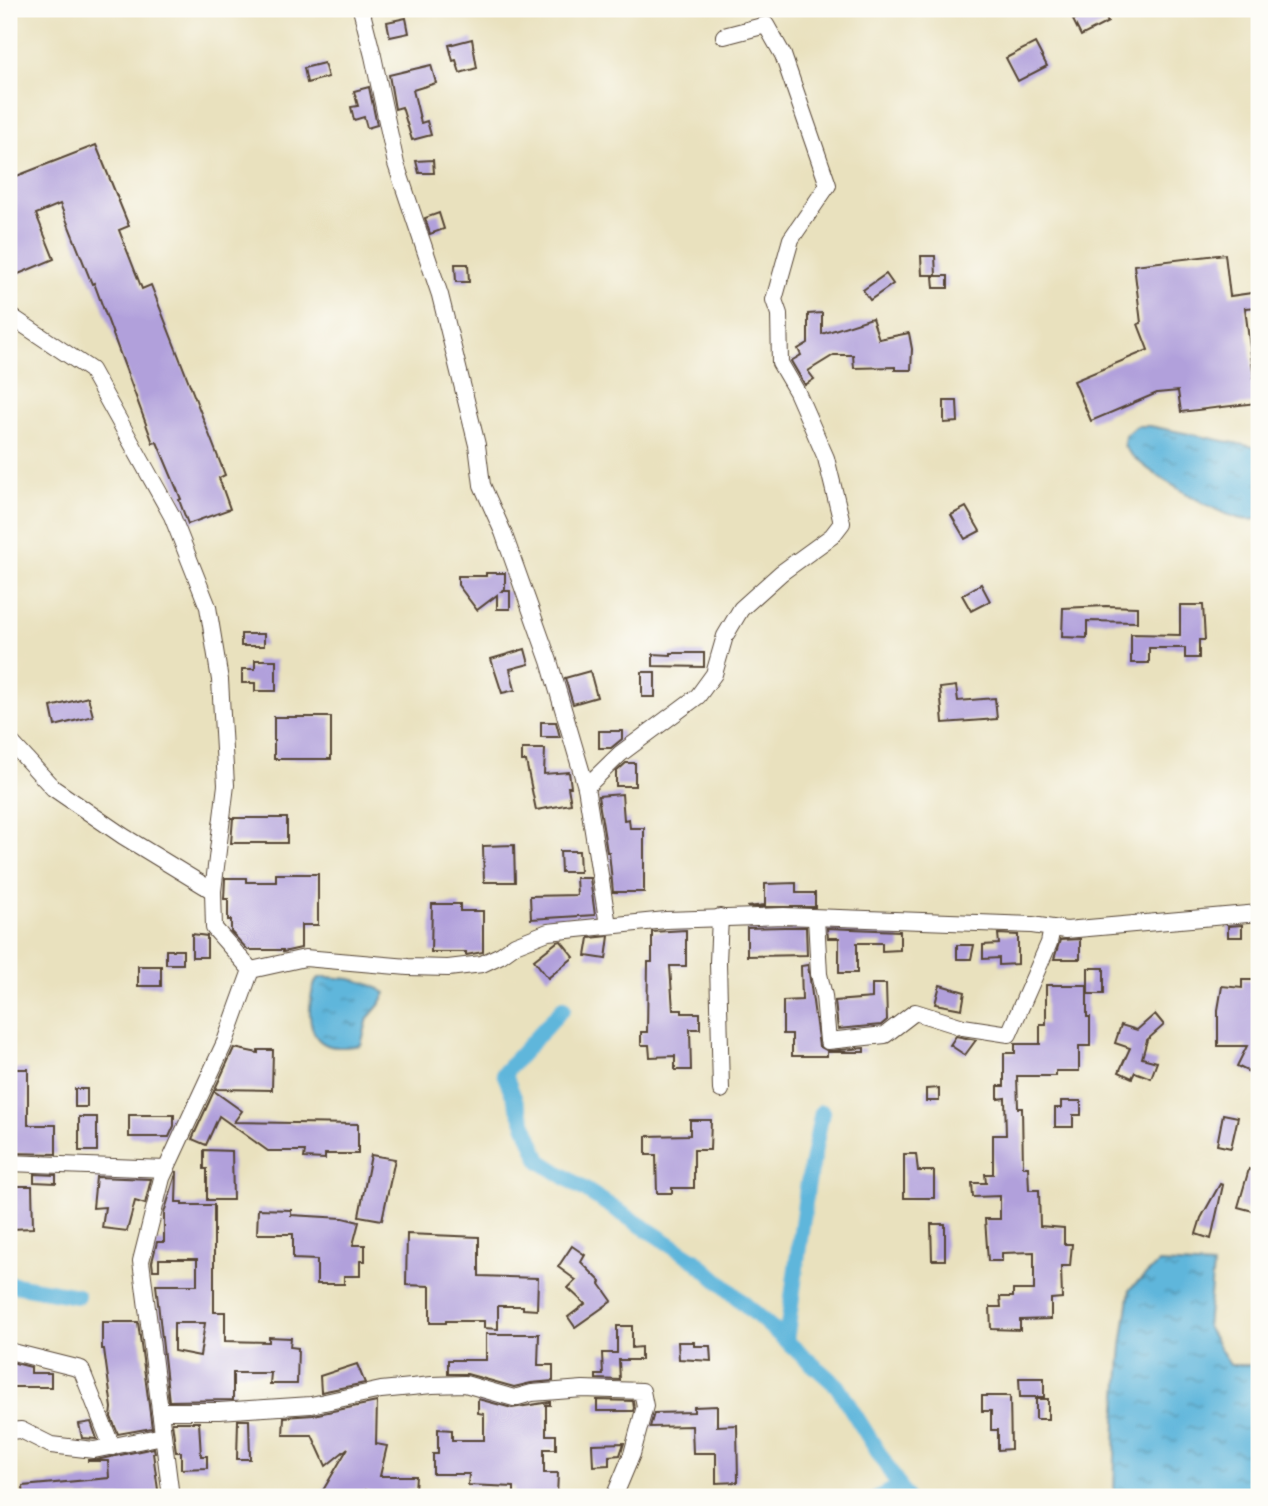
<svg xmlns="http://www.w3.org/2000/svg" width="1268" height="1506" font-family="'IM FELL Double Pica',serif">
<style>
.water{fill:url(#water-ripples);stroke:#4d707c;stroke-width:2}
.lines{fill:none;stroke-linecap:round;stroke-linejoin:round}
.canal{stroke:#5fb6db;stroke-width:16}
.building{fill:#b1a0db;fill-rule:evenodd}
.minor-casing{stroke:#554536;stroke-width:18}
.minor{stroke:#fff;stroke-width:16}
</style>
<defs>
<pattern id="water-ripples" width="26" height="14" patternUnits="userSpaceOnUse" patternTransform="scale(1.75)"><rect width="26" height="14" fill="#5fb6db"/><path d="M2 4q2-2 4 0t4 0M15 11q2-2 4 0t4 0" fill="none" stroke="#5094b1"/></pattern>
</defs>
<rect width="100%" height="100%" fill="#fdfcf7"/>
<filter id="ink" filterUnits="userSpaceOnUse"><feTurbulence type="fractalNoise" baseFrequency=".0143" numOctaves="2"/><feDisplacementMap in="SourceGraphic" scale="14" xChannelSelector="R" yChannelSelector="G"/><feConvolveMatrix kernelMatrix="1 2 1 2 8 2 1 2 1" color-interpolation-filters="sRGB"/></filter>
<filter id="wash" filterUnits="userSpaceOnUse"><feTurbulence type="fractalNoise" baseFrequency=".00686" numOctaves="4" result="noise"/><feDisplacementMap in="SourceGraphic" scale="28" xChannelSelector="R" yChannelSelector="G"/><feGaussianBlur stdDeviation="1.57" result="paint"/><feColorMatrix in="noise" values="0 0 0 0 0 0 0 0 0 0 0 0 0 0 0 0 0 1.4 0 .05"/><feComposite in="paint" operator="in"/></filter>
<g filter="url(#wash)">
<rect width="100%" height="100%" fill="#e9e1be"/>
<g class="water">
<path d="M1137 426H1150L1259 448V515L1257 519C1249 520 1242 520 1235 517 1209 509 1138 468 1124 446L1125 435Z"/>
<path d="M323 977C348 978 365 979 386 993L380 1004 368 1018 361 1045C350 1047 337 1049 327 1045 304 1036 308 996 317 979Z"/>
<path d="M1159 1263 1213 1266 1207 1327 1230 1365H1259V1476L1236 1497H1114L1116 1420 1122 1346 1130 1289Z"/>
</g>
<g class="lines">
<g class="canal">
<path d="M563 1008 504 1073 540 1161 695 1260 837 1386 906 1497"/>
<path d="M9 1284 77 1296"/>
<path d="M786 1341 807 1188 822 1112"/>
<path d="M879 1497 900 1487"/>
</g>
</g>
<g id="blocks">
<g class="building">
<path d="M1094 9H1101L1108 22 1081 36 1073 20Z"/>
<path d="M406 18 409 33 390 37 387 22Z"/>
<path d="M472 39 477 68 460 73 456 60 453 61 449 45Z"/>
<path d="M1035 43 1047 66 1018 81 1006 58Z"/>
<path d="M324 63 328 77 307 83 304 68Z"/>
<path d="M431 65 436 83 413 90 421 123 427 121 431 135 412 140 402 107 395 109 389 75Z"/>
<path d="M369 87 377 125 367 128 364 117 354 120 351 107 358 106 354 91Z"/>
<path d="M96 145 129 226 119 230 142 289 151 285 225 475 219 478 230 509 188 524 179 500 181 499 157 442 153 443 94 283 92 284 60 204 36 214 54 259 9 278V179Z"/>
<path d="M433 160 434 173H419L416 161Z"/>
<path d="M439 213 444 229 430 234 425 218Z"/>
<path d="M1225 254 1230 296 1259 292V307L1245 308 1257 403 1181 412 1178 391 1157 393 1091 421 1074 381 1148 350 1138 324 1141 323 1134 265Z"/>
<path d="M921 256H935L936 275H922Z"/>
<path d="M455 264H468L469 282H456Z"/>
<path d="M886 274 893 284 870 300 863 290Z"/>
<path d="M933 276H948V288H934Z"/>
<path d="M822 313V334L872 318 879 339 909 333 912 349 911 370H895V367L854 368 853 355H834L808 371 814 379 805 385 791 361 801 355 798 349 808 343V314Z"/>
<path d="M944 401H957L958 422 944 423Z"/>
<path d="M966 507 980 531 965 539 951 515Z"/>
<path d="M486 573H505V589L502 591H510V609H497V595L477 610 458 585V576H486Z"/>
<path d="M981 584 990 601 971 611 962 595Z"/>
<path d="M1180 605H1203L1205 640H1199V658H1185V648H1149V663H1131V634L1180 635Z"/>
<path d="M1106 606 1137 607V622L1087 621V638L1062 637 1063 608Z"/>
<rect x="241" y="634" width="23" height="12"/>
<path d="M525 649 529 664 510 669 515 690 502 693 491 659Z"/>
<path d="M671 653H704V667L653 666V654L671 655Z"/>
<path d="M255 660H276V691H255V683H242V669H255Z"/>
<path d="M590 671 597 697 573 704 565 678Z"/>
<rect x="642" y="672" width="13" height="25"/>
<path d="M956 686 958 701 995 698 997 719 943 723 940 688Z"/>
<path d="M88 697 93 716 55 726 51 707Z"/>
<rect x="274" y="717" width="57" height="42"/>
<path d="M541 722H556L560 737H541Z"/>
<path d="M599 731H622V739L611 748H599Z"/>
<path d="M522 749H545L544 774 569 772 571 787H568L571 804 536 810 526 761H522Z"/>
<path d="M626 763H635V786H616V772Z"/>
<path d="M622 794 624 820 629 819 630 828H644V892H613L609 852H607L598 796Z"/>
<path d="M233 818H287V843H231Z"/>
<path d="M514 845 515 882H484L483 846Z"/>
<path d="M560 851H579L580 872H561Z"/>
<path d="M276 874H318V925H301V948L283 952V950H248L231 932V920H228V899H224L225 878H246V882H276Z"/>
<path d="M576 878H590L595 915 531 919 530 896 577 895Z"/>
<path d="M796 883V893H815V907H747L765 905V884Z"/>
<path d="M432 904H460V911H483V952L466 955V952H431Z"/>
<path d="M1242 925V937H1228V926Z"/>
<path d="M784 927H806L807 955 747 956V928Z"/>
<path d="M827 928 900 931V950L882 951V943H857V973H839V938H828Z"/>
<path d="M686 930V966H670L673 1010H682V1013H700V1029H690L691 1070H675V1056L650 1057 649 1045H641V1032H647L648 962H652V932Z"/>
<path d="M192 934 207 936V957H192Z"/>
<path d="M998 934 1018 935V964L999 965V958L983 959V945L999 944Z"/>
<path d="M609 936 606 959 586 956 589 938Z"/>
<path d="M1080 939V959H1054L1060 940Z"/>
<path d="M561 941 574 957 548 978 534 960 557 942Z"/>
<path d="M957 945H974L971 959H957Z"/>
<rect x="166" y="950" width="17" height="14"/>
<path d="M808 965 819 1046 828 1051 864 1048V1052H827V1056H792V1034H783V1001L802 1000 801 966Z"/>
<rect x="138" y="966" width="23" height="20"/>
<rect x="1088" y="968" width="16" height="26"/>
<path d="M1242 980H1254V986H1259V1077L1237 1066 1247 1046H1218V1010L1222 986 1242 988Z"/>
<path d="M872 984H886L887 1020 881 1025 838 1029 835 1001 872 998Z"/>
<path d="M940 985 965 992 962 1009 935 1004Z"/>
<path d="M1046 985H1087V1017H1090V1046H1079V1071H1056V1076H1017L1018 1108H1022L1023 1167H1028L1029 1190H1039L1040 1226 1064 1228V1244H1072L1070 1266H1061L1062 1298 1051 1299V1319L1020 1320V1330L991 1329 990 1307H1001L1000 1297H1013V1290H1034V1252L1002 1253V1261H988L985 1219H1000V1196L973 1197 972 1183H986L985 1174H993V1135H1006L1005 1098 998 1099V1086H1004V1053H1015V1044H1040V1024H1046Z"/>
<path d="M1155 1014 1164 1025 1147 1040 1142 1058 1157 1062 1151 1078 1135 1072 1132 1078 1119 1072 1130 1048 1115 1043 1121 1025 1137 1030Z"/>
<path d="M956 1036 976 1040 965 1055 950 1045Z"/>
<path d="M234 1048 258 1053V1050H273L272 1090 215 1089Z"/>
<path d="M9 1069H28V1125H56V1154L10 1153Z"/>
<path d="M939 1088V1101H926V1089Z"/>
<rect x="75" y="1089" width="12" height="18"/>
<path d="M214 1091 242 1111 234 1122 358 1124V1154H325V1159L304 1158 305 1151H268L219 1116 206 1145 192 1139Z"/>
<path d="M1061 1101H1081V1115H1073V1127H1055V1108H1061Z"/>
<path d="M1223 1114 1238 1117 1231 1148 1217 1145Z"/>
<path d="M129 1115H174V1126L169 1137H129Z"/>
<rect x="79" y="1117" width="18" height="34"/>
<path d="M690 1120H711L710 1150H694V1188H672V1193H657L656 1155H646V1136L690 1135Z"/>
<path d="M204 1150 232 1151 233 1200H207V1169H204Z"/>
<path d="M904 1154H916L918 1171H934V1198H904Z"/>
<path d="M371 1155 395 1159 382 1220 359 1216Z"/>
<path d="M1249 1169 1259 1173V1187L1253 1211 1238 1207Z"/>
<path d="M177 1171 176 1202H182V1205H214V1312H225V1341L269 1342V1337L291 1338 290 1347 298 1348 297 1384H270L271 1373H233V1400L169 1401 156 1285H197V1259H159V1270H153L152 1262 157 1242H164V1213ZM174 1323H205L200 1356 174 1351Z"/>
<path d="M34 1174 56 1175V1183L34 1182Z"/>
<path d="M96 1177 151 1179 145 1204 135 1201 127 1231 102 1228 105 1207 93 1208Z"/>
<path d="M1220 1184 1223 1185 1211 1239 1196 1234 1201 1218Z"/>
<path d="M11 1186H32L33 1228 11 1229Z"/>
<path d="M258 1209 291 1210V1215L343 1218 359 1222 353 1245H365V1261H360V1276H344V1284H317V1260L293 1259V1234H257Z"/>
<path d="M931 1224H945V1260H932Z"/>
<path d="M407 1234 479 1237V1276L538 1278 537 1310 523 1309V1306H498V1329L484 1328V1321H446V1323H430V1286L406 1285Z"/>
<path d="M572 1246 585 1255 581 1262 601 1282 600 1284 612 1301 575 1327 568 1317 585 1304 568 1288 576 1280 558 1267Z"/>
<path d="M102 1322H138L152 1428 118 1434 111 1417 112 1408 104 1349H102Z"/>
<path d="M617 1326H632V1348L641 1347V1360H619L620 1380 596 1379V1375H603L602 1353H617Z"/>
<path d="M486 1334H539L538 1365H553V1381L531 1383 514 1387 467 1374H448V1360H486Z"/>
<path d="M678 1342H694V1346H710L711 1361 679 1359Z"/>
<path d="M11 1362 31 1367V1373H51V1387H10Z"/>
<path d="M357 1364 365 1383 321 1392 320 1376Z"/>
<path d="M1019 1378H1044V1397H1020Z"/>
<path d="M982 1396H1010L1011 1449 998 1450V1430H991V1411H982Z"/>
<path d="M478 1399 512 1408 550 1402V1405H546V1435H556V1449H544V1473H558L557 1496 514 1497V1487L468 1485 469 1474H433V1454H438V1429L452 1430V1440H484V1414L478 1413Z"/>
<rect x="1036" y="1399" width="12" height="20"/>
<path d="M597 1400 633 1401 634 1408 633 1411H597Z"/>
<path d="M377 1402 376 1444 387 1446 380 1476H416L415 1489H407L406 1497H378L366 1490 361 1497H319L348 1448 326 1466 312 1435H283L284 1417 313 1415Z"/>
<path d="M717 1406V1426L737 1425 738 1482 716 1483V1453H693L692 1426 650 1427 654 1413 694 1412V1407Z"/>
<path d="M238 1420H249L250 1459H237Z"/>
<path d="M91 1422 97 1439 82 1438 79 1424Z"/>
<path d="M172 1422H199L201 1456H207V1468L181 1469V1452H176Z"/>
<path d="M624 1443 620 1455 609 1456V1465L593 1466 592 1444Z"/>
<path d="M154 1448 155 1453H153L159 1497H24L23 1486 109 1478 108 1461H88V1460H96Z"/>
</g>
</g>
</g>
<g filter="url(#ink)">
<use href="#blocks" fill-opacity="0" stroke="#554536" stroke-width="2"/>
<g class="lines">
<g class="minor-casing">
<g id="minor">
<path d="M361 9 373 56 396 164 440 295 477 445 482 485 503 532 549 661 586 787 608 925"/>
<path d="M9 315 91 370 172 516 208 607 220 680 226 785 213 891 214 928 251 970 225 1042 162 1178 141 1261 171 1497"/>
<path d="M9 740 53 788 123 836 213 891"/>
<path d="M586 787 620 754 698 696 714 674 725 636 741 609 781 573 832 536 842 523 826 458 797 392 780 363 779 314 774 300 791 239 828 185 783 55 766 25 724 36"/>
<path d="M720 917 718 962 721 1090"/>
<path d="M816 918 819 974 824 996 828 1041 885 1035 915 1012 963 1027 1009 1034 1049 943 1052 928"/>
<path d="M251 970 305 958 408 967 448 968 482 964 501 955 515 945 548 932 666 920 784 916 1032 925 1066 930 1259 913"/>
<path d="M9 1163 166 1169"/>
<path d="M9 1351 81 1369 112 1447"/>
<path d="M160 1411H219L311 1405 381 1390 432 1385 465 1384 514 1398 532 1393 583 1389 642 1391 645 1406 632 1454 614 1497"/>
<path d="M9 1431 21 1430 51 1445 94 1450 163 1436"/>
</g>
</g>
<use href="#minor" class="minor"/>
</g>
</g>
<rect width="1268" height="1506" fill="none" stroke="#fdfcf7" stroke-width="35"/>
</svg>
